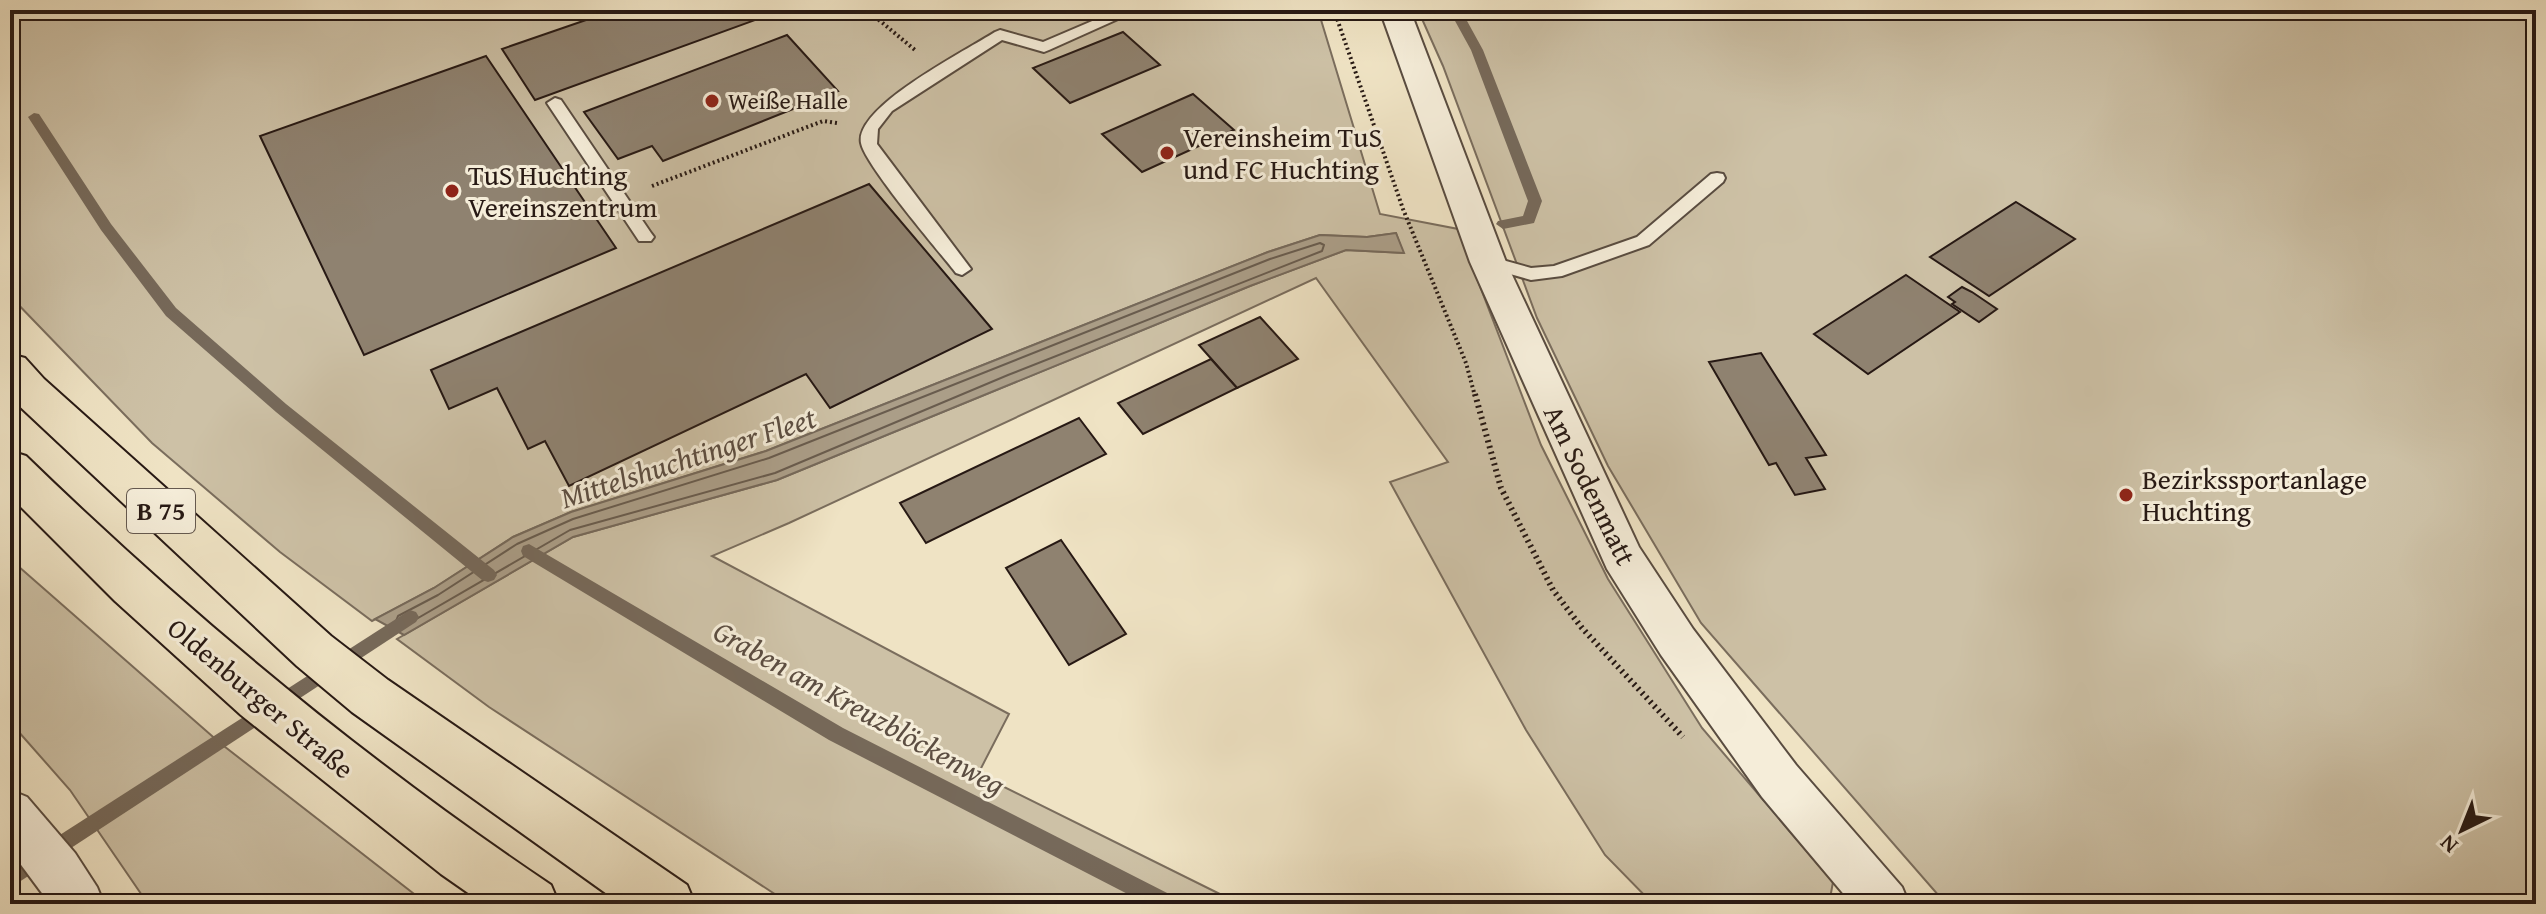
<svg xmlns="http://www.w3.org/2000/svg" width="2546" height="914" font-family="'Gentium Book Plus',serif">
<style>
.green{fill:#cdc1a6;stroke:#7a6d5d;stroke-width:2}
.water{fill:#ab9e88;stroke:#76695a;stroke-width:2}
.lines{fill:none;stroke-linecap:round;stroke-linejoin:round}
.shore{stroke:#695c4e;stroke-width:2}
.stream{fill:#76695a;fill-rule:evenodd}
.building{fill:#8f8270;stroke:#271914;stroke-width:2}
.lane-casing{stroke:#594c40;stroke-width:4}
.street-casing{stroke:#594c40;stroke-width:4}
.highway-casing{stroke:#271914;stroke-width:4}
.path-far1{stroke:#271914;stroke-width:4;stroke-dasharray:2 3;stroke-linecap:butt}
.path{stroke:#271914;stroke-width:6;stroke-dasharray:2 4;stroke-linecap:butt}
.lane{fill:#f5edd9;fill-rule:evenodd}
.street{fill:#f5edd9;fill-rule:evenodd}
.highway{fill:#efe3c4;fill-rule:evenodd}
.poi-dot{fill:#8f2418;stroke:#f5edd9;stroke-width:3}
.labels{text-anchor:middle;stroke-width:6;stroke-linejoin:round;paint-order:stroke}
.far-poi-label{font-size:24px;fill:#271914;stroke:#f5edd9;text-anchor:start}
.shield{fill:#f5edd9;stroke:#65594f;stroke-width:2}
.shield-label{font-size:26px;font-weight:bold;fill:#271914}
.poi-label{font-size:28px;fill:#271914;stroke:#f5edd9;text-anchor:start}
.street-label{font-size:28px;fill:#271914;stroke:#f5edd9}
.water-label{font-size:30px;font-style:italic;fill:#5c4e42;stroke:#f5edd9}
</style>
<rect width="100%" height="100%" fill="#efe3c4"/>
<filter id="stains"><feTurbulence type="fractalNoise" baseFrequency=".0025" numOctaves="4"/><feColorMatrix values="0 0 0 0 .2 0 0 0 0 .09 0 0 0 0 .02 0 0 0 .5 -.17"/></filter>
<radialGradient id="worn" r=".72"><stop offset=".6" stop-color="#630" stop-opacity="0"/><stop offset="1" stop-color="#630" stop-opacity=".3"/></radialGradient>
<g class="green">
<path d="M10 10H1318L1380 214 1458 229 1541 445 1608 579 1702 728 1833 882 1829 904H1653L1605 855 1526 730 1390 482 1448 462 1316 278 789 523 712 556 1009 714 978 774 1240 904H790L489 707 397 639 573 537 777 480 1250 286 1346 250 1403 253 1396 233 1367 237 1320 235 1268 252 766 451 571 512 513 537 434 588 372 621 280 552 152 443 10 296Z"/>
<path d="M1418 10H2536V904H1946L1701 623 1608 466 1537 318 1443 66Z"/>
<path d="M10 559 220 743 427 904H148L70 790 10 722Z"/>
</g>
<path class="water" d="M1396 233 1404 253 1346 250 1250 286 777 480 573 537 404 635 375 619 434 588 513 537 571 512 766 451 1268 252 1320 235 1367 237Z"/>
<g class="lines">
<path class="shore" d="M1320 243 1324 245 1322 251 1008 375 775 473 570 530 406 625 396 621 398 616 438 595 517 544 573 519 769 458 1270 259Z"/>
<g class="stream">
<path d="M1449 10H1461L1483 50 1542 201 1534 223 1503 229 1496 224 1498 221 1523 216 1528 201 1471 50Z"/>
<path d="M34 113 39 114 111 224 176 308 286 404 494 570 497 575 494 580 488 582 482 580 276 412 166 316 101 230 28 117Z"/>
<path d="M529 544 843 728 1175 897 1178 904H1147L829 740 523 556 521 551 523 546Z"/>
<path d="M410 610 416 612 419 617 416 622 10 888V867Z"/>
</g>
</g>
<g class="building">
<path d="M615 10H776L777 12 535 100 502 49Z"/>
<path d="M1123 32 1160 65 1070 103 1033 68Z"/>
<path d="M787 35 838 91 663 161 652 146 618 159 584 112Z"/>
<path d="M486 56 616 248 364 355 260 136Z"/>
<path d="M1193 94 1234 130 1142 172 1102 134Z"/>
<path d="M869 184 992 329 830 408 806 374 569 486 545 441 528 449 497 388 449 409 431 370Z"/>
<path d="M2016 202 2075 239 1989 296 1930 257Z"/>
<path d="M1906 275 1960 312 1868 374 1814 334Z"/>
<path d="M1962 287 1972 292 1997 309 1979 322 1952 304 1955 302 1948 297Z"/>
<path d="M1260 317 1298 359 1237 388 1199 345Z"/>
<path d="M1761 353 1826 455 1806 458 1825 489 1795 495 1776 463 1769 465 1709 362Z"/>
<path d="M1211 359 1237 388 1143 434 1118 403Z"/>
<path d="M1079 418 1106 454 926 543 900 503Z"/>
<path d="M1061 540 1126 634 1069 665 1006 568Z"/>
</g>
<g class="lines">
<g class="lane-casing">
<g id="lane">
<path d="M1118 10H1138L1049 50 1044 52 1002 40 892 111 878 129 877 144 971 269 962 275 956 273C938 250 865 165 861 143 854 107 967 50 995 32L1000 30 1043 42Z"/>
<path d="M555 98 561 100 651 233 654 237 651 241H639L547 103Z"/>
<path d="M1717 173 1723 174 1725 178 1723 182 1649 245 1562 276 1531 280 1482 266 1479 262 1488 256 1531 268 1554 266 1637 237 1711 174Z"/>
</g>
</g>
<g class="street-casing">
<g id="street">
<path d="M1380 10H1410L1506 262 1639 547 1693 629 1796 765 1902 887 1909 904H1852L1762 797 1661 655 1607 569 1470 262Z"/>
<path d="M10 790 27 797 75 853 97 887 104 904H50L10 850Z"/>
</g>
</g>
<g class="highway-casing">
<g id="highway">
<path d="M10 354 25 358 44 379 331 636 388 680 687 885 695 904H621L352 712 297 666 14 401 10 397Z"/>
<path d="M10 451 26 456C189 614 362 758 551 885L559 904H484L441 874 241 715 115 601 10 496Z"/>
</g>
</g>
<g class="path-far1">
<path d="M867 10 915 50"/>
<path d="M1334 10 1403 209 1466 363 1475 396"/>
<path d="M652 186 823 121 837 123"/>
</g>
<path class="path" d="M1475 394 1501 488 1553 590 1582 628 1683 737"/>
<use href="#lane" class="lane"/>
<use href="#street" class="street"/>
<use href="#highway" class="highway"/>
</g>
<g class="poi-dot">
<circle cx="712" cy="101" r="8"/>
<circle cx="1167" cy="153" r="8"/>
<circle cx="452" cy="191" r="8"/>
<circle cx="2126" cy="495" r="8"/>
</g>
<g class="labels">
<g class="far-poi-label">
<text x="728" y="109">Weiße Halle</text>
</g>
<rect class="shield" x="127" y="489" width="68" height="44" rx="6"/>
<g class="shield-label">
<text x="161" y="520">B 75</text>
</g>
<g class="poi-label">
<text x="1183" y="147">Vereinsheim TuS<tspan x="1183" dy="32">und FC Huchting</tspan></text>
<text x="468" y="185">TuS Huchting<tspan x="468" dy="32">Vereinszentrum</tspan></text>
<text x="2142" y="489">Bezirkssportanlage<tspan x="2142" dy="32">Huchting</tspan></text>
</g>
<g class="street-label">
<text transform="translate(1590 485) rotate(64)" y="10">Am Sodenmatt</text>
<text transform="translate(261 698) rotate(40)" y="10">Oldenburger Straße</text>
</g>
<g class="water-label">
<text transform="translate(688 458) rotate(-18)" y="10">Mittelshuchtinger Fleet</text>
<text transform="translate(859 708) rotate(29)" y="10">Graben am Kreuzblöckenweg</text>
</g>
</g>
<rect width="2546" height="914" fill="none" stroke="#efe3c4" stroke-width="40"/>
<rect x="12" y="12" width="2522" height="890" fill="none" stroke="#271914" stroke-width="4"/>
<rect x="20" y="20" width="2506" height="874" fill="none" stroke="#271914" stroke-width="2"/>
<g transform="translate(2462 830) rotate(223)" stroke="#f5edd9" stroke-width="6" paint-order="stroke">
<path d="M0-6L14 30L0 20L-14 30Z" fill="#271914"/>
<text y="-12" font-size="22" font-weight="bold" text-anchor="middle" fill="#271914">N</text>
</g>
<rect width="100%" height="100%" filter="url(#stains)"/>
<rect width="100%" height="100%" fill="url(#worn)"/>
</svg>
